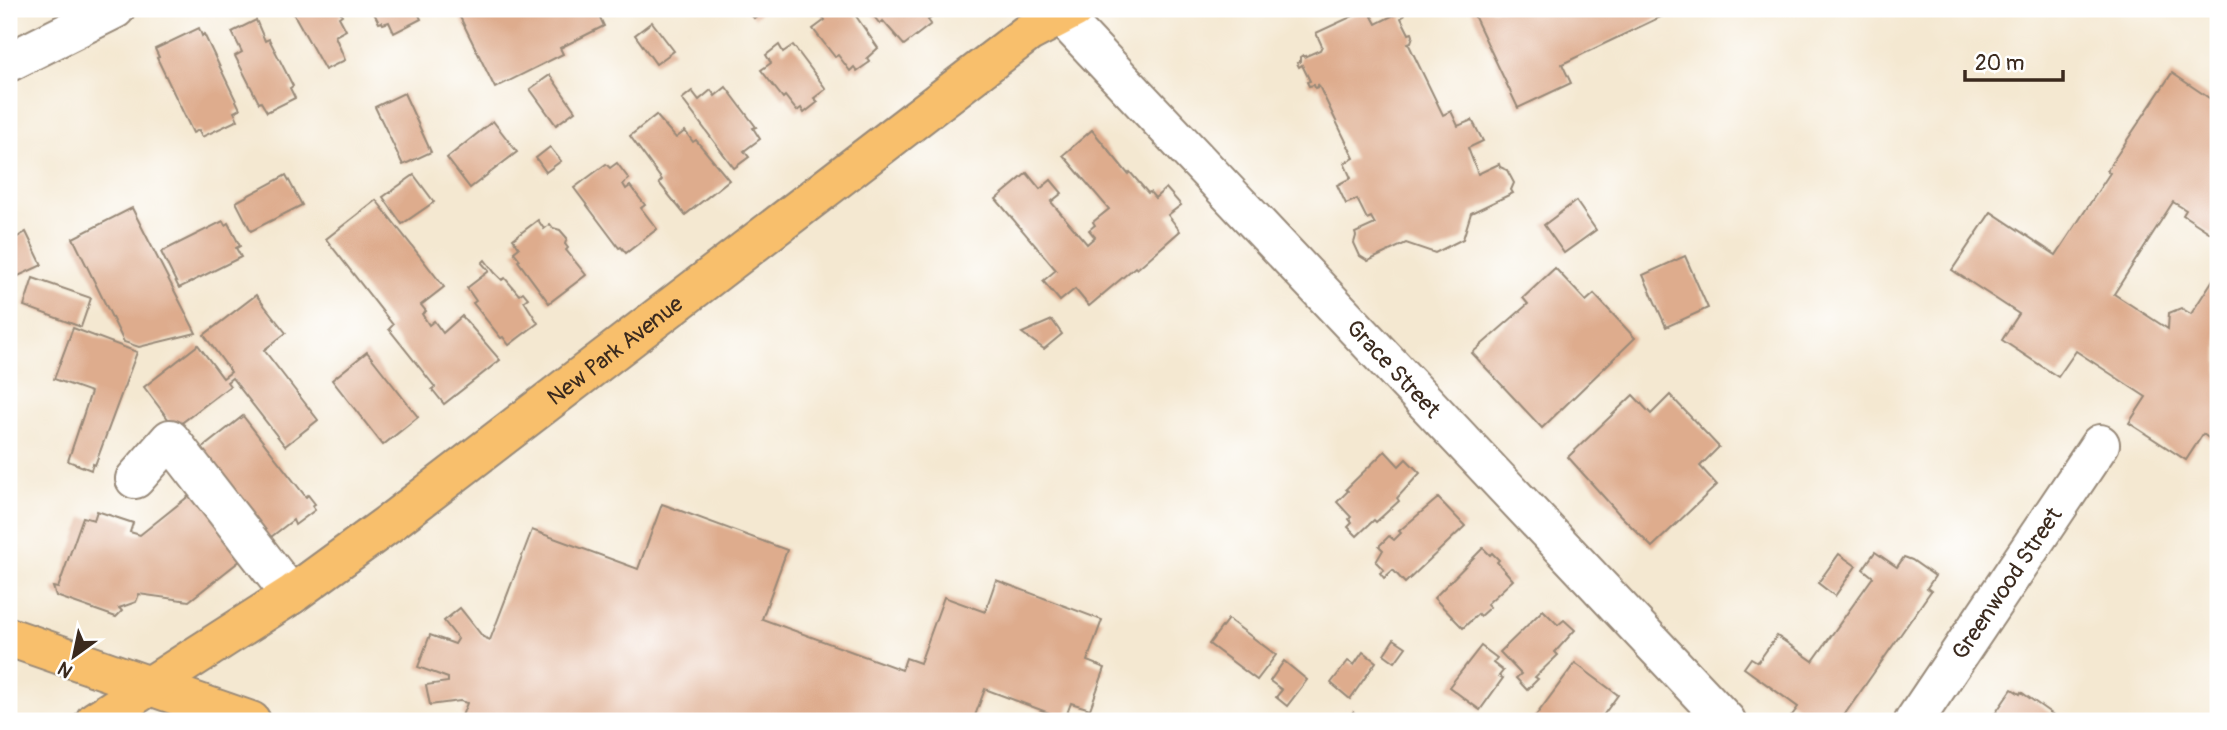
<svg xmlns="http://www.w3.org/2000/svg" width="2227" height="730" font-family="Pangolin,sans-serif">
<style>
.building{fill:#deac8d}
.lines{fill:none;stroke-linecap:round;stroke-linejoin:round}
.minor-casing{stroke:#988978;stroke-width:42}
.major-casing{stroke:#988978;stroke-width:42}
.minor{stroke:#fff;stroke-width:38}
.major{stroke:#f8bf6c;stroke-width:38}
.labels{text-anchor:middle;stroke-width:6;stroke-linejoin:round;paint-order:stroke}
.street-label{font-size:23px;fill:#3b2a1e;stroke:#fff}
</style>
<rect width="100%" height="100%" fill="#fff"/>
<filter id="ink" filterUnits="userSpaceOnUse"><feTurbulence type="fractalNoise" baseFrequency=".0143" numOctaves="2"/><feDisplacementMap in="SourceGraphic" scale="14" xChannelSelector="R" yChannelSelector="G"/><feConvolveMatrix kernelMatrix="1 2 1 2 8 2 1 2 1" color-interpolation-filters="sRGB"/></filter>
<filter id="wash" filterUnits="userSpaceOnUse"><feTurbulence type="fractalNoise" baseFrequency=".00686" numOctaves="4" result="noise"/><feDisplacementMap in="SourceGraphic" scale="28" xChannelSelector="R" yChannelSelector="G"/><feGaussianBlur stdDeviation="1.57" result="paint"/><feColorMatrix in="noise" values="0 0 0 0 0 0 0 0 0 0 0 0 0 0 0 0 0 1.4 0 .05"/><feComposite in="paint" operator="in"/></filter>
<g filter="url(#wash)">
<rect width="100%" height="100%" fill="#f4e8d1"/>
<g id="blocks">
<g class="building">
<path d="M291 9H339L342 15 339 17 346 30 335 36 345 60 325 70Z"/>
<path d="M372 9H416L421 19 394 33 389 22 383 24 382 22 379 23Z"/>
<path d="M456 9H596L604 26 560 48 563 54 495 88Z"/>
<path d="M746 9H765L754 18Z"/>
<path d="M818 9H834L836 11 840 9H851L878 48 867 58 870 62 857 71 854 67 850 71 838 55 835 57 813 29 825 20Z"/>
<path d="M868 9H924L931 18 928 20 931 24 904 45 883 21 880 24Z"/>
<path d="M1368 9 1376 24 1394 15 1393 13 1396 11 1400 14 1402 13 1404 16 1401 18 1409 34 1412 33 1413 36 1411 42 1408 43 1443 115 1451 111 1458 126 1472 120 1483 141 1468 148 1478 174 1499 164 1500 167 1507 170 1514 183 1511 190 1513 193 1471 213 1463 239 1435 253 1406 243 1368 261 1360 256 1354 243 1356 236 1355 233 1375 224 1371 217 1367 219 1357 199 1346 204 1337 185 1351 178 1344 163 1354 158 1318 84V87L1315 88 1314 85 1309 86 1307 82 1310 81 1302 65 1299 67 1297 63 1300 62V57L1303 55 1304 57 1320 50 1322 46 1316 33Z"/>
<path d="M1471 9H1677L1562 64 1571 83 1518 108Z"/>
<path d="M256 20 265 41 269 39 293 86 290 88 295 98 267 112 261 102 259 103 235 56 242 52 232 32Z"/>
<path d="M652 22 674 51 656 64 635 35Z"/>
<path d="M199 28 202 36 204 34 240 109 234 112 238 120 202 137 199 130 193 133 157 58 159 57 155 49Z"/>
<path d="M779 45 783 52 793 45 826 89 814 98 818 102 804 113 801 108 797 111 785 96 783 98 761 70 771 63 766 55Z"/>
<path d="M2172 73 2218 104V238L2183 215 2186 210 2173 202 2114 294 2168 329 2169 313 2181 308 2191 314 2218 272V445L2203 434 2186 460 2129 423 2146 397 2076 351 2058 377 2002 340 2019 314 1952 270 1991 212 2056 255 2110 173 2107 170Z"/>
<path d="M550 75 575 111 556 125 530 89Z"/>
<path d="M726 87 756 127 753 128 760 139 744 151 749 157 734 168 682 99 692 91 699 100 711 90 715 96Z"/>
<path d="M404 93 431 152 403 165 375 107Z"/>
<path d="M656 115 676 138 685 131 693 142 696 140 729 180 685 215 659 183 662 180 630 136Z"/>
<path d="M493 121 517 152 470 188 447 158Z"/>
<path d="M1092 130 1128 174 1130 172 1148 193 1150 192 1155 198 1166 188 1181 205 1168 215 1180 231 1137 269 1135 267 1089 306 1075 289 1060 301 1043 281 1056 270 996 199 1027 173 1040 189 1051 180 1062 193 1051 202 1087 244 1095 237 1089 230 1095 225 1093 222 1109 209 1063 155Z"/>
<path d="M550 147 561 161 546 172 536 158Z"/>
<path d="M617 163 629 179 623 184 626 189 630 186 645 205 641 208 657 229 626 253 621 247 619 248 574 188 606 164 610 168Z"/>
<path d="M286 175 302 205 251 231 236 202Z"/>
<path d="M414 175 434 202 402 224 383 197Z"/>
<path d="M376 200 444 287 421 305 426 311 422 314 429 325 434 321 443 333 462 316 500 360 444 404 432 389 435 387 389 329 393 325 326 239Z"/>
<path d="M1576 201 1596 230 1564 253 1544 225Z"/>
<path d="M132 208 196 333 139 347 124 342 73 238Z"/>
<path d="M538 220 544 229 550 224 553 228 560 230 567 238 565 244 568 248 566 250 586 275 549 303 518 261 520 260 514 252 519 248 513 239Z"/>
<path d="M223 221 225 225 228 223 240 246 236 248 241 257 179 288 161 252Z"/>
<path d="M26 232 42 265 14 278 9 267V242Z"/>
<path d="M1685 256 1708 308 1666 327 1643 275Z"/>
<path d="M485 260 495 273 502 280 505 278 519 295 523 292 528 298 524 301 538 323 509 345 503 337 501 338 473 303 476 301 467 288 489 271 482 263Z"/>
<path d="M1555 268 1586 301 1594 294 1635 338 1542 428 1472 353 1528 304 1523 298Z"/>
<path d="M33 278 91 298 81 327 24 306Z"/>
<path d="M256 295 286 333 264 350 318 420 285 446 232 378 227 382 230 386 175 428 144 387 198 345 223 378 231 372 204 335Z"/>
<path d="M1052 320 1062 334 1044 349 1022 333Z"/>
<path d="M73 328 137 352 95 465 93 464 91 470 68 461 91 392 54 379Z"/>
<path d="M367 352 418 417 383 445 332 380Z"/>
<path d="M1633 395 1651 414 1670 395 1719 447 1700 466 1717 485 1652 547 1620 515 1568 457Z"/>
<path d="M243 416 306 497 308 495 315 504 312 506 315 510 295 525 293 520 267 540 201 449Z"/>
<path d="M1385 451 1399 466 1406 459 1420 473 1397 498 1399 501 1376 522 1374 520 1357 536 1348 527 1352 523 1349 519 1351 517 1337 502 1348 491 1346 489Z"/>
<path d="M200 487 251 552 189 601 139 594 136 602 119 608 122 611 116 617 56 596 53 587 58 588 83 517 94 520 97 511 133 523 130 532 140 535Z"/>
<path d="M1438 498 1465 526 1405 583 1393 570 1384 578 1380 573 1384 570 1376 562 1383 550 1379 546 1389 536 1394 540 1401 533 1399 531Z"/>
<path d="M662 504 787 550 762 619 902 670 906 658 920 663 944 597 985 612 996 580 1102 620 1087 661 1105 668 1090 709 1071 703 1065 719 985 689 973 721H464L465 717 462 716 467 703 460 701 430 705 426 685 448 682V678L418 667 430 635 455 644 458 639 444 621 460 608 483 637 490 640 532 530 638 569Z"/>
<path d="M1483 548 1490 555 1492 553 1499 560 1497 562 1513 580 1487 604 1490 607 1480 616 1478 614 1463 628 1434 598Z"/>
<path d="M1875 552 1897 567 1904 557 1912 560 1935 576 1927 588 1931 591 1840 721H1794L1790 718 1798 707 1744 668 1751 658 1758 662 1777 636 1813 661 1873 577 1863 569Z"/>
<path d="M1839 554 1856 566 1835 596 1818 583Z"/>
<path d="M1543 610 1558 625 1564 620 1575 630 1555 652 1558 655 1535 677 1538 679 1527 690 1516 678 1521 674 1500 652Z"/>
<path d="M1228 619 1276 655 1257 680 1209 644Z"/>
<path d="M1394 639 1406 647 1395 662 1384 654Z"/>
<path d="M1481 646 1497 658 1493 663 1503 671 1499 676 1503 678 1480 710 1449 687Z"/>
<path d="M1363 652 1376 662 1350 699 1331 683 1348 661 1354 665Z"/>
<path d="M1284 661 1307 680 1287 706 1276 697 1282 690 1270 681Z"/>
<path d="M1575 663 1618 695 1599 721H1532Z"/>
<path d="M2012 689 2020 694 2021 692 2062 721H1990Z"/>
<path d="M1353 712 1365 721H1346Z"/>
</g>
</g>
</g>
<g filter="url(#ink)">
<use href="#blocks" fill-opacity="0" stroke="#988978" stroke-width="2"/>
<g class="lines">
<g class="minor-casing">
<g id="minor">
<path id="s1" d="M1055 9 1726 721"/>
<path d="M9 62 115 9"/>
<path d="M135 479 170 439 291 595"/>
<path id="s2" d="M1914 721 2100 444"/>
</g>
</g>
<g class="major-casing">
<g id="major">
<path d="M9 637 251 721"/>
<path id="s3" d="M95 721 291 595 391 522 1028 33 1074 9"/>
</g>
</g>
<use href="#minor" class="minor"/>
<use href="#major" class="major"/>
</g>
</g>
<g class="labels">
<g class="street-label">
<text dy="8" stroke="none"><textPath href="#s3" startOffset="639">New Park Avenue</textPath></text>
<text dy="8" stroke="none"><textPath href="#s1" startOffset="494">Grace Street</textPath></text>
<text dy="8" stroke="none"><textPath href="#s2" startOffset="166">Greenwood Street</textPath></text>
</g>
</g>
<rect width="2227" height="730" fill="none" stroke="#fff" stroke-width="35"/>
<g transform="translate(74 656) rotate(213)" stroke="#ffffff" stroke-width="5" paint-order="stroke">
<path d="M0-5L12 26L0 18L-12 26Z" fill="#3b2a1e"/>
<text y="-10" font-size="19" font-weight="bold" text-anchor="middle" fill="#3b2a1e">N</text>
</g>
<path d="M1965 70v10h98v-10" fill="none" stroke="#3b2a1e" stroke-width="3.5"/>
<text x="1975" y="70" font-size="21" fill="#3b2a1e" stroke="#ffffff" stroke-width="5" paint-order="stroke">20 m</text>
</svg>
